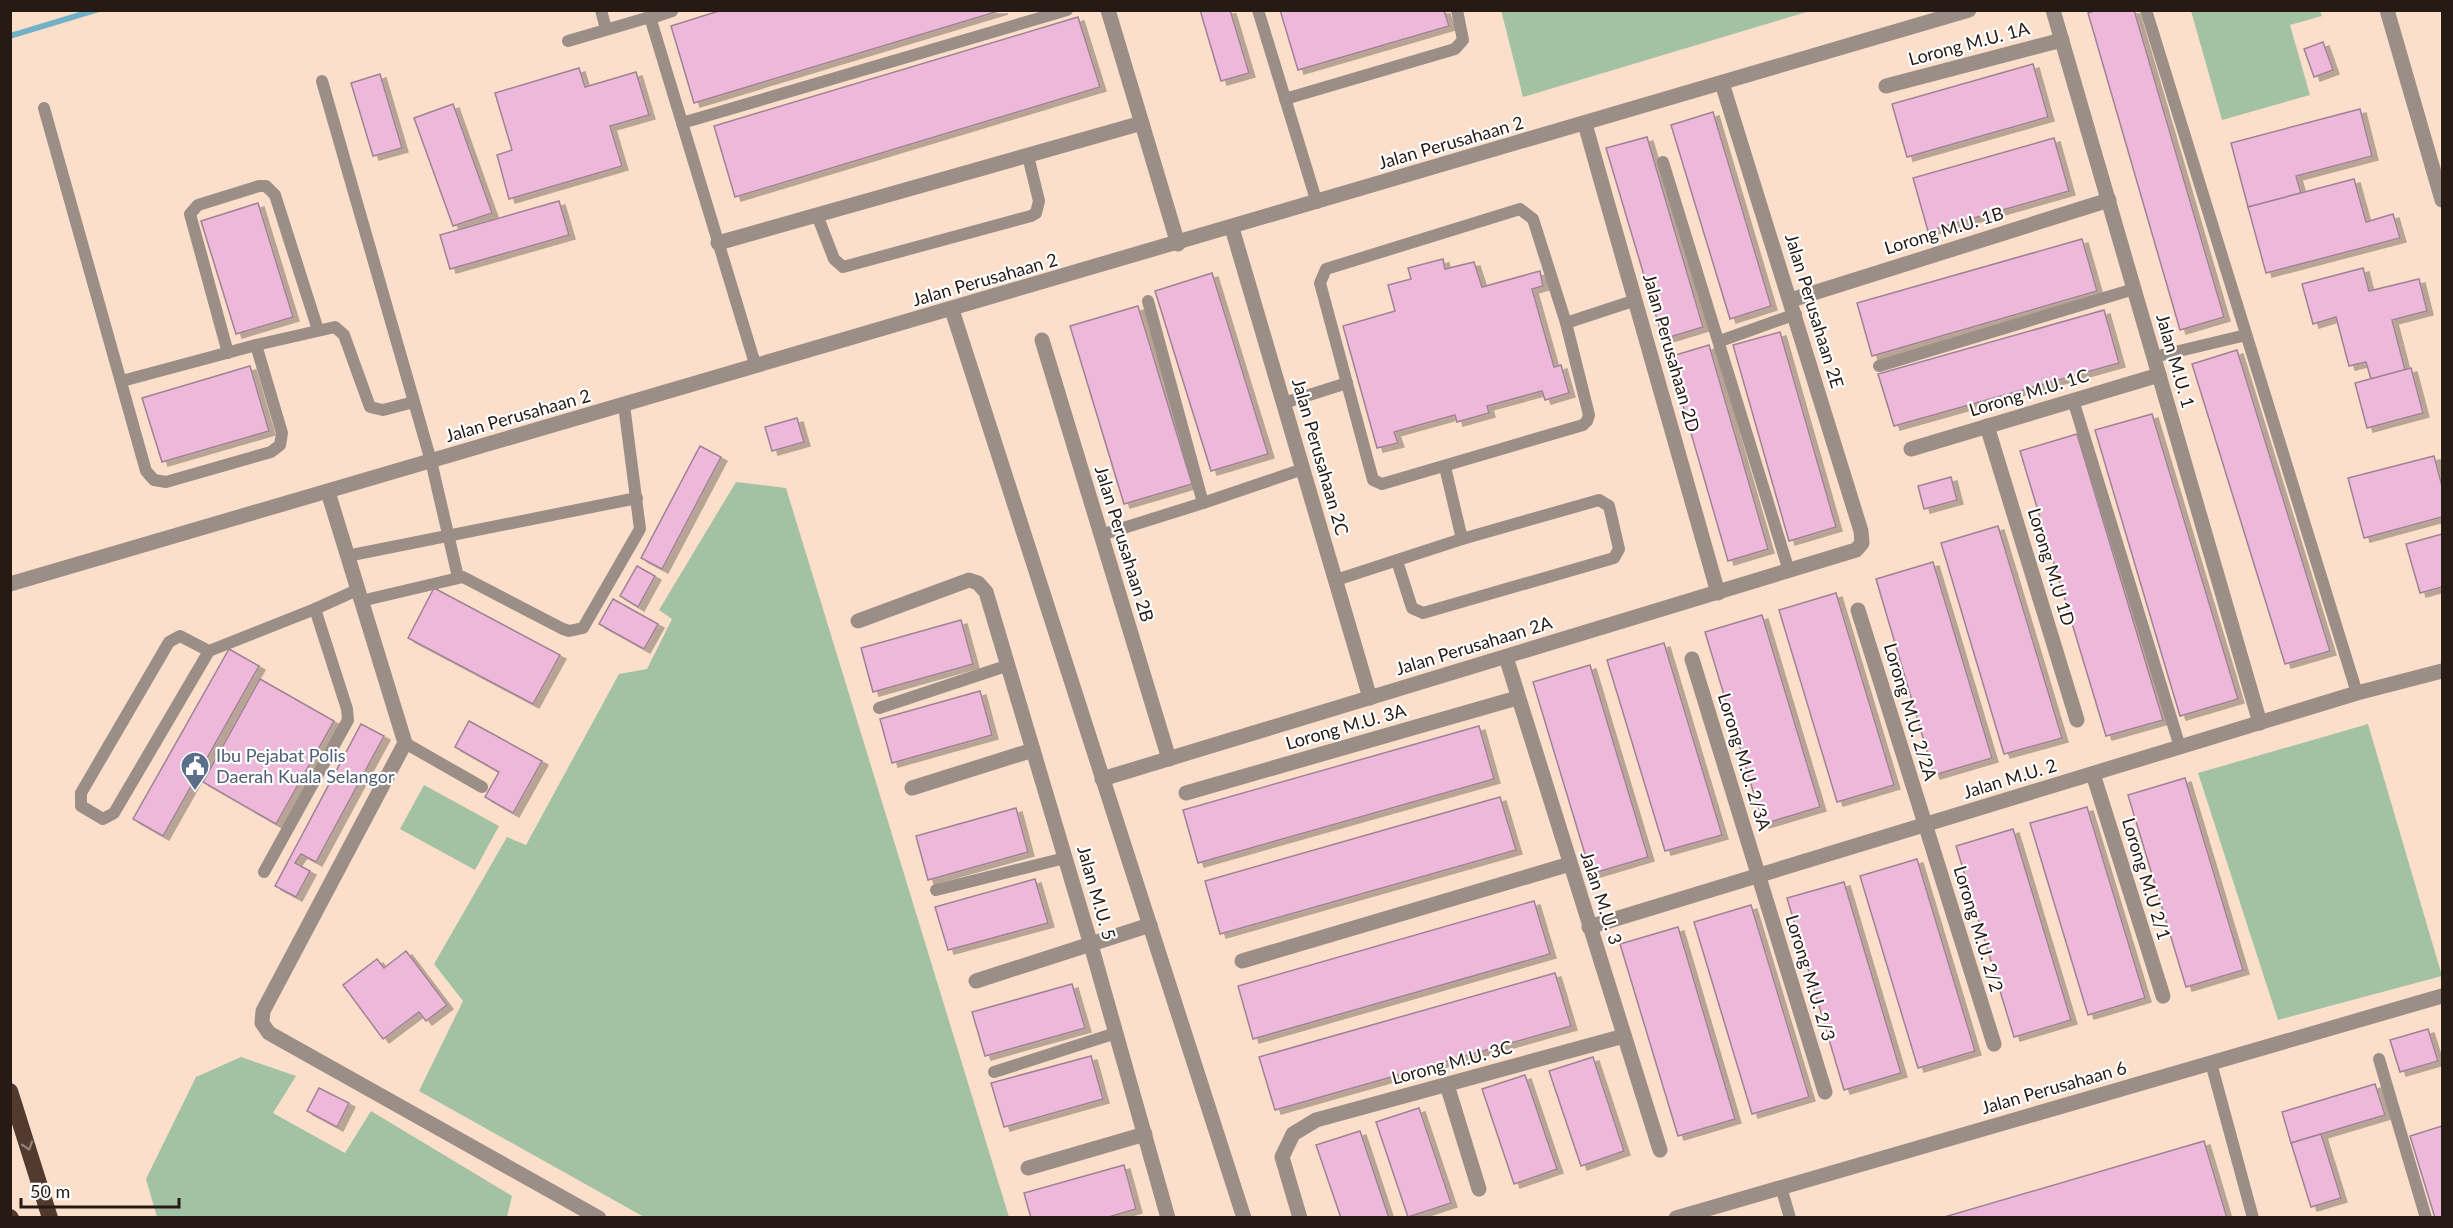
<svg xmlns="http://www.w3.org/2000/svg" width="2453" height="1228" font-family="Lato,sans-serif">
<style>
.green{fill:#a3c2a4}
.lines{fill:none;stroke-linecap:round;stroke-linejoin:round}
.stream{stroke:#70b1c8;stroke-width:6}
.building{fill:#edb8d9;stroke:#9f8394;stroke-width:1.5;filter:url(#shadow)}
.service{stroke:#9b8e87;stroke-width:12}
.minor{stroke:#9b8e87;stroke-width:15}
.trunk{stroke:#523b2e;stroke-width:16}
.oneway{stroke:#8f8077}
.labels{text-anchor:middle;stroke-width:4.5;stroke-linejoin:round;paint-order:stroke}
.street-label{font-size:18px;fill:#261b14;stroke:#fff}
.service-label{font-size:18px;fill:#4e5e75;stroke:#fff;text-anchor:start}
</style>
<defs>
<filter id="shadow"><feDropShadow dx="6" dy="4" stdDeviation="0" flood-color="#0004"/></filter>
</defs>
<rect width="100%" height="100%" fill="#fbdfcb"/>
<g class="green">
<path d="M1501 10H1810V11L1523 97Z"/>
<path d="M2191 11H2320L2322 16 2290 25 2310 95 2222 120Z"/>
<path d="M736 482 786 488 1009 1217H644L419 1091 463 1001 434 964 507 837 526 845 619 674 647 669 672 619 659 610Z"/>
<path d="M2368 724 2442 976 2278 1020 2198 773Z"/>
<path d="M424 785 499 826 475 870 400 829Z"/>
<path d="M241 1057 296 1076 273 1113 345 1153 371 1111 512 1196 507 1217H157L146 1179 196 1077Z"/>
</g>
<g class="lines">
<path class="stream" d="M10 36 96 10"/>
</g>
<g class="building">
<path d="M722 10H1002L694 103 671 26Z"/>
<path d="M1200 10H1230L1249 73 1221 81Z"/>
<path d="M1280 10H1444L1449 26 1298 70Z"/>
<path d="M2097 10H2134L2224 317 2180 330 2088 13Z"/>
<path d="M1078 17 1100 87 735 197 714 126Z"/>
<path d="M2323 42 2333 70 2314 77 2304 49Z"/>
<path d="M2033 64 2048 117 1907 157 1892 104Z"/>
<path d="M579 68 585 87 636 72 649 115 610 126 622 166 509 199 497 155 512 150 495 93Z"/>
<path d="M380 74 402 148 373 156 351 83Z"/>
<path d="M453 104 492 213 453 226 414 118Z"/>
<path d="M2360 109 2372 156 2296 176 2301 193 2248 207 2231 143Z"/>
<path d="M1713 112 1771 306 1730 319 1671 125Z"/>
<path d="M1647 137 1703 327 1663 339 1606 148Z"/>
<path d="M2054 138 2069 191 1928 231 1913 178Z"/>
<path d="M2354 179 2366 222 2393 214 2400 238 2266 273 2248 207Z"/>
<path d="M559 201 569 235 450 269 440 235Z"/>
<path d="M258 203 293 317 236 334 201 221Z"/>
<path d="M2082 239 2097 291 1872 356 1857 303Z"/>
<path d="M1443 259 1445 269 1474 262 1482 287 1540 271 1543 286 1532 289 1554 367 1561 365 1569 393 1545 400 1542 391 1487 406 1489 413 1457 422 1455 415 1394 432 1398 443 1377 448 1343 326 1395 311 1388 285 1411 279 1408 268Z"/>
<path d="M2363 268 2369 291 2419 279 2427 311 2392 320 2405 370 2371 379 2366 362 2349 366 2336 317 2313 324 2302 284Z"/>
<path d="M1212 273 1268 454 1211 471 1155 291Z"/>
<path d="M1138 306 1192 484 1124 504 1070 326Z"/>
<path d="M2104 310 2119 363 1894 426 1878 374Z"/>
<path d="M1780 332 1836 527 1789 541 1733 345Z"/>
<path d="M1709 345 1768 549 1728 561 1669 357Z"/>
<path d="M2237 350 2330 651 2285 664 2192 364Z"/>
<path d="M250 366 269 431 162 462 142 398Z"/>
<path d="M2411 368 2423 413 2367 428 2355 383Z"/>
<path d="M2152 414 2238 699 2180 716 2095 430Z"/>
<path d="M797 418 804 442 772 451 765 427Z"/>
<path d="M2077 434 2163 720 2106 736 2020 451Z"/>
<path d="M700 446 721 457 662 569 641 558Z"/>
<path d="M2434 456 2442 486V517L2364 538 2348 478Z"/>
<path d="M1951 477 1957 500 1924 509 1918 486Z"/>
<path d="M1998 526 2062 738 2004 754 1941 543Z"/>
<path d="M2442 534V587L2420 593 2406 544Z"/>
<path d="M1933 562 1992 758 1934 775 1876 579Z"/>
<path d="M637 566 655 576 638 607 620 596Z"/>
<path d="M434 588 560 655 533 704 408 638Z"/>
<path d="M1836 593 1894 785 1837 802 1779 610Z"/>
<path d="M613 599 658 624 644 649 599 624Z"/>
<path d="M1762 615 1820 807 1763 824 1705 632Z"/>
<path d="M961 620 973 664 873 692 861 648Z"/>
<path d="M1664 643 1722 835 1665 851 1607 660Z"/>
<path d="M229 649 259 666 163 836 133 819Z"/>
<path d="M1590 665 1648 857 1591 874 1533 682Z"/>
<path d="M260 679 334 721 276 824 203 782Z"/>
<path d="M980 691 992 735 892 763 880 719Z"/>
<path d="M469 721 542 761 513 813 485 797 499 772 455 747Z"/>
<path d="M361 724 384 736 316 862 301 854 295 863 310 871 296 897 275 886Z"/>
<path d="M1479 726 1494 779 1198 863 1183 810Z"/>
<path d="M2185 778 2243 970 2186 987 2128 795Z"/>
<path d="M1500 797 1516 850 1220 934 1205 881Z"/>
<path d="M2087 807 2145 998 2088 1015 2030 823Z"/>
<path d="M1016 808 1028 852 928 880 916 836Z"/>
<path d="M2013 829 2071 1020 2014 1037 1956 846Z"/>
<path d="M1917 859 1975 1051 1918 1068 1860 876Z"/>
<path d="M1035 879 1048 923 948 950 935 907Z"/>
<path d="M1844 882 1901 1073 1844 1090 1787 898Z"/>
<path d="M1534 901 1550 954 1253 1039 1238 986Z"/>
<path d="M1751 905 1809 1097 1752 1114 1694 922Z"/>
<path d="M1678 927 1735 1119 1678 1136 1620 944Z"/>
<path d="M406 951 447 1005 426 1021 419 1012 383 1039 343 985 377 959 384 968Z"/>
<path d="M1555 973 1571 1026 1275 1110 1259 1057Z"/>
<path d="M1072 984 1085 1028 985 1056 972 1012Z"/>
<path d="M2428 1029 2438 1061 2400 1072 2390 1040Z"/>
<path d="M1091 1056 1103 1099 1004 1127 991 1083Z"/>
<path d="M1593 1057 1624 1151 1581 1166 1549 1071Z"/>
<path d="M1525 1075 1557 1169 1514 1184 1482 1089Z"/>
<path d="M2375 1084 2385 1115 2291 1143 2282 1112Z"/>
<path d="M319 1088 349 1103 337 1127 307 1111Z"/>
<path d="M1419 1108 1451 1203 1408 1217 1376 1122Z"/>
<path d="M2442 1126V1218H2435L2410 1136Z"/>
<path d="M1360 1131 1389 1218H1341L1316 1145Z"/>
<path d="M2321 1134 2341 1198 2311 1207 2291 1143Z"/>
<path d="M2204 1141 2227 1218H1941Z"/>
<path d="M1124 1165 1136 1209 1105 1218H1031L1024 1193Z"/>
</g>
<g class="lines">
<g class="service">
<path d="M601 10 606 29"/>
<path d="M1258 10 1317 203"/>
<path d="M2146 10 2357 693"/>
<path d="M568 41 650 17 756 367"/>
<path d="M322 81 431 461 458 577"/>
<path d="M1285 99 1455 49 1463 40 1457 10"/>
<path d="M44 108 146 471 154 480 166 482 271 452 280 445 282 433 256 345"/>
<path d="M682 123 1067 10"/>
<path d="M1663 162 1789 571"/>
<path d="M1520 209 1533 219 1566 323 1589 415 1587 421 1583 425 1382 484 1373 480 1320 283 1326 269Z"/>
<path d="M817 215 834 259 843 267 1031 216 1036 213 1039 201 1028 156"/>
<path d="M1566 323 1636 300"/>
<path d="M1720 341 1796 314"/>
<path d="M228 353 190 214 198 205 259 186H266L275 195 318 330"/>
<path d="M2154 357 2246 335"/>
<path d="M1879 366 2134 289"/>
<path d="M122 381 256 345 335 327 344 335 370 407 383 410 414 402"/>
<path d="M2073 400 2180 747"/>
<path d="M1284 403 1347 383"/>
<path d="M1203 503 1303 469"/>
<path d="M1101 535 1203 503 1148 301"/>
<path d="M347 556 637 498"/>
<path d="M1397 561 1412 608 1423 613 1614 558 1619 549 1609 506 1599 500 1462 539 1445 467"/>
<path d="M1336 580 1462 539"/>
<path d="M361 601 463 577 563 629 569 631 583 628 640 529 624 405"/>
<path d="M209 651 180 636 169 642 81 793V806L103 819 114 813 209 651 315 609"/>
<path d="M879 708 1006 666"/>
<path d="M405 743 482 787"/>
<path d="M264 872 348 720 347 709 315 609 357 590"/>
<path d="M936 890 1065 858"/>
<path d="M2379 1059 2426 1218"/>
<path d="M2211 1063 2253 1218"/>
<path d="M994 1072 1116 1033"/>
<path d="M1781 1187 1790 1218"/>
</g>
<g class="minor">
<path d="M1108 10 1178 244"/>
<path d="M2053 10 2260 723"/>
<path d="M2387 10 2442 200"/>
<path d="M650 17 671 10"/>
<path d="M1886 86 2062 40"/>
<path d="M1585 124 1718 593"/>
<path d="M1232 228 1370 698"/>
<path d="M718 243 1142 123"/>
<path d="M1791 300 2109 200"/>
<path d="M952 310 1244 1218"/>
<path d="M1042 340 1169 759"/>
<path d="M1987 426 2077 720"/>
<path d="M1911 449 2159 375"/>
<path d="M328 492 405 743 263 1011 262 1023 269 1033 599 1218"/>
<path d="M10 584 1969 10"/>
<path d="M1858 610 1994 1044"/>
<path d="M858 621 969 580 978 583 986 592 1091 945 1168 1218"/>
<path d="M1506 657 1660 1150"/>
<path d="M1692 659 1825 1092"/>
<path d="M2093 774 2163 996"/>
<path d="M1102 779 1856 550 1862 543 1861 531 1722 83"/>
<path d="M912 788 1033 750"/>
<path d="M1186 793 1517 698"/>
<path d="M1589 927 2357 693 2442 671"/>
<path d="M1242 961 1570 864"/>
<path d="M976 981 1150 925"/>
<path d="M1447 1085 1479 1189"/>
<path d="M1028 1168 1145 1134"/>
<path d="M1300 1218 1282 1157 1293 1134 1316 1120 1624 1036"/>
<path d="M1676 1218 2442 996"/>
</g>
<g class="trunk">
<path d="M10 1091 50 1218"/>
<path d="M10 1217 11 1218"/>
</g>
</g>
<defs><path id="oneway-chevron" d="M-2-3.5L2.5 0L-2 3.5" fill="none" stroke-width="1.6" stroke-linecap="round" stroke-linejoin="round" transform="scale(1.5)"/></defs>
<use class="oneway" href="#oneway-chevron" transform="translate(28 1146) rotate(72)"/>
<defs>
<g id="civic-pin" transform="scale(1.5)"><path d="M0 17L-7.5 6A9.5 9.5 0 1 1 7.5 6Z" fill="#5c6f8a" stroke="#fff"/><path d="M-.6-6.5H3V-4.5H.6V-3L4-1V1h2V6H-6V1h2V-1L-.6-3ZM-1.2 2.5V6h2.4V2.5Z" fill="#fff"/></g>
</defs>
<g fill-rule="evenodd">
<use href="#civic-pin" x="195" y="766"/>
</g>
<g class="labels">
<g class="street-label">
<text transform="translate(1969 44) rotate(-15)" y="6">Lorong M.U. 1A</text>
<text transform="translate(1451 143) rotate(-16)" y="6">Jalan Perusahaan 2</text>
<text transform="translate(1944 231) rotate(-17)" y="6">Lorong M.U. 1B</text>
<text transform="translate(985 280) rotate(-16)" y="6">Jalan Perusahaan 2</text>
<text transform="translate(1814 311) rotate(73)" y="6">Jalan Perusahaan 2E</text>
<text transform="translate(1671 353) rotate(74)" y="6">Jalan Perusahaan 2D</text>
<text transform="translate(2175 361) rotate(74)" y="6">Jalan M.U. 1</text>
<text transform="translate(2029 393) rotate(-17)" y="6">Lorong M.U. 1C</text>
<text transform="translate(518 416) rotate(-16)" y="6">Jalan Perusahaan 2</text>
<text transform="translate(1320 457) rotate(74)" y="6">Jalan Perusahaan 2C</text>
<text transform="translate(1124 544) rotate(73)" y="6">Jalan Perusahaan 2B</text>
<text transform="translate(2051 567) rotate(73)" y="6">Lorong M.U 1D</text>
<text transform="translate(1474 646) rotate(-17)" y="6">Jalan Perusahaan 2A</text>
<text transform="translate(1910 712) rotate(73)" y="6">Lorong M.U. 2/2A</text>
<text transform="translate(1346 727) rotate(-16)" y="6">Lorong M.U. 3A</text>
<text transform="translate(1744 762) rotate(73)" y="6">Lorong M.U. 2/3A</text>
<text transform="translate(2010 779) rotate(-17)" y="6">Jalan M.U. 2</text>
<text transform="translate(2146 879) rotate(73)" y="6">Lorong M.U 2/1</text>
<text transform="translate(1096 893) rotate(74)" y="6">Jalan M.U. 5</text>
<text transform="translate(1601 898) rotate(72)" y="6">Jalan M.U. 3</text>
<text transform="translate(1978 929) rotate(73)" y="6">Lorong M.U. 2/2</text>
<text transform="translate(1810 978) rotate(73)" y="6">Lorong M.U. 2/3</text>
<text transform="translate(1452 1063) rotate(-15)" y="6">Lorong M.U. 3C</text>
<text transform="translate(2054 1088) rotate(-16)" y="6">Jalan Perusahaan 6</text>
</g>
<g class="service-label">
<text x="216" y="762">Ibu Pejabat Polis<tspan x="216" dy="21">Daerah Kuala Selangor</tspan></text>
</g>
</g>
<rect width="2453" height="1228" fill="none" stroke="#261b14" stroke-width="24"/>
<path d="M21 1198v9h158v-9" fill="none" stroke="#261b14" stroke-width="3"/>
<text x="30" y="1198" font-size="18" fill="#261b14" stroke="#ffffff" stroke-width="4.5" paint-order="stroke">50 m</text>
</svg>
